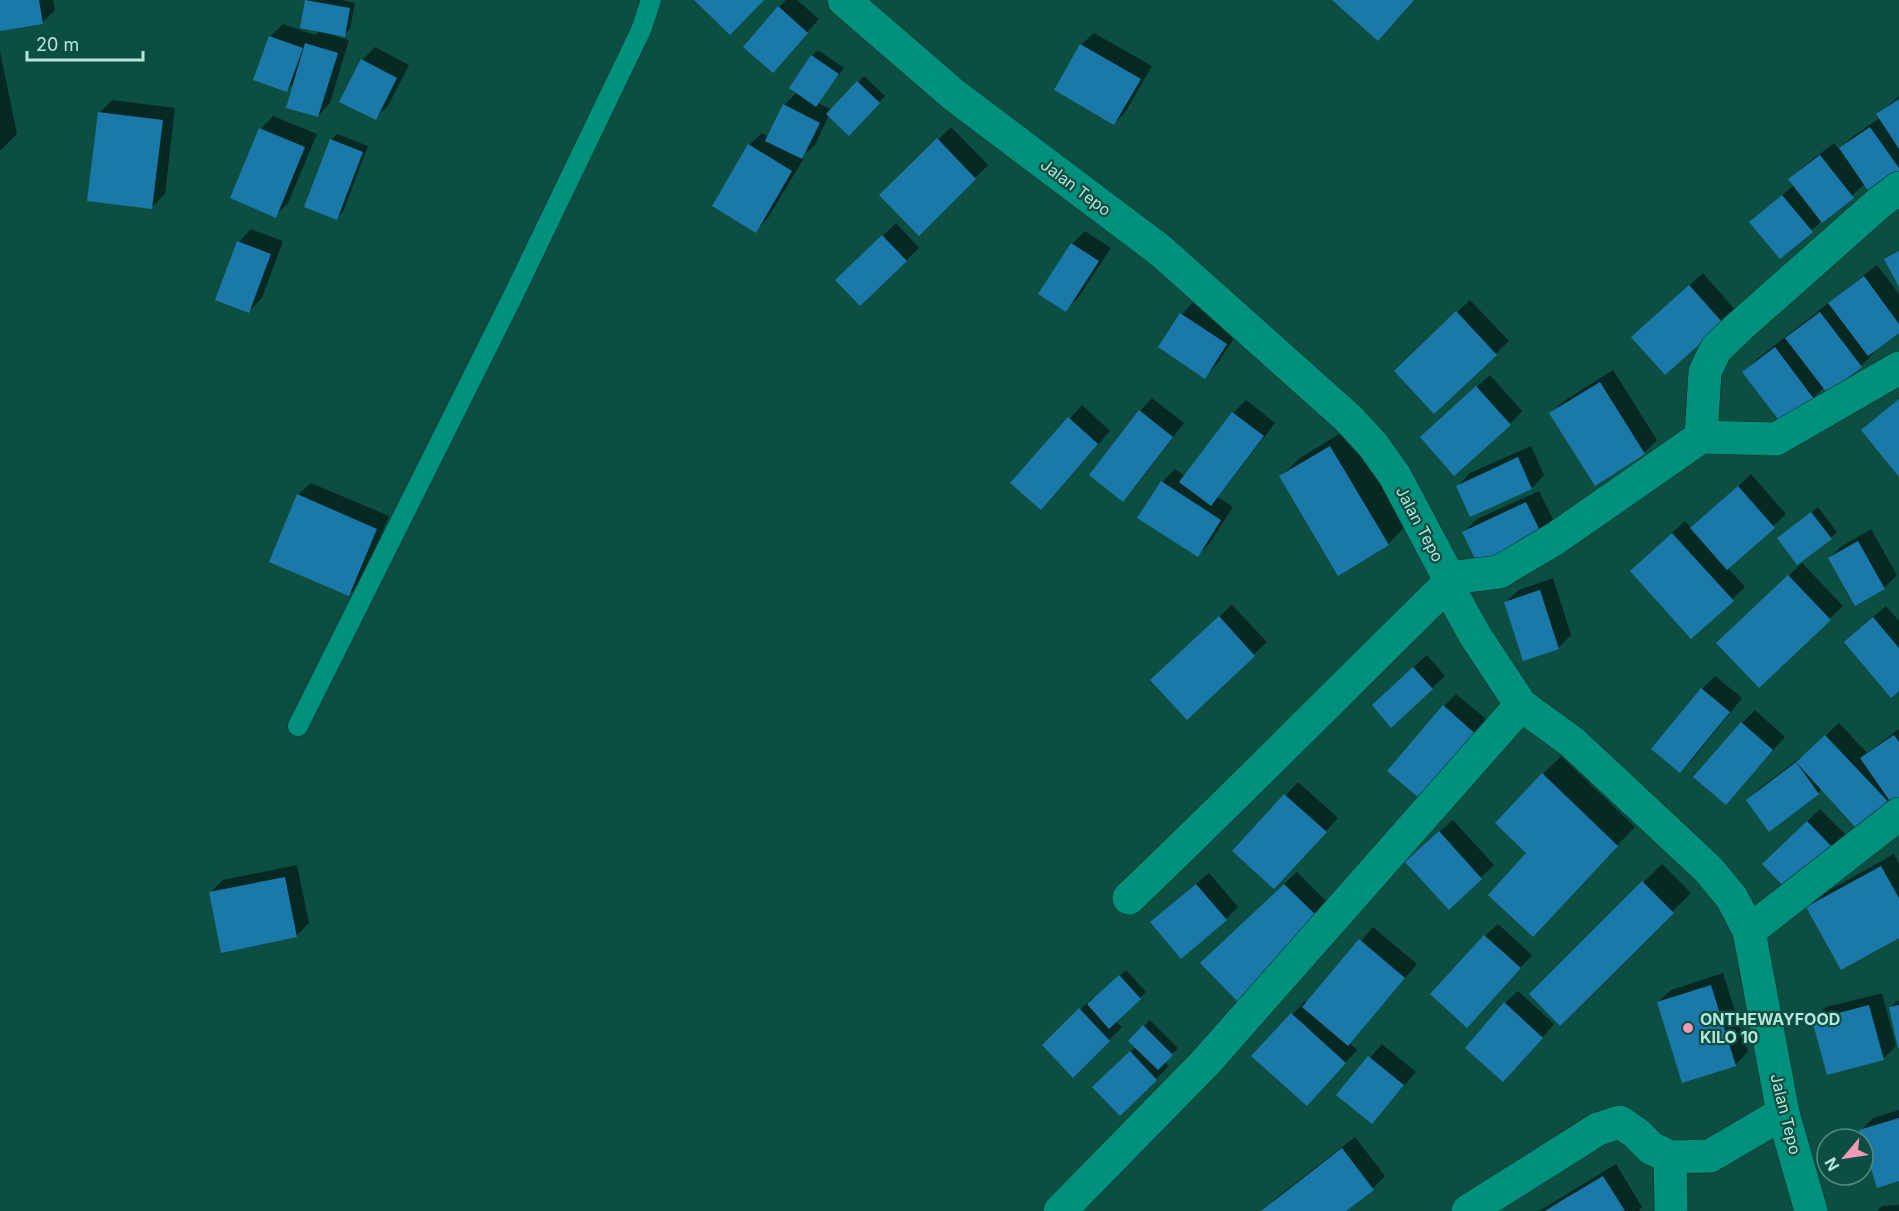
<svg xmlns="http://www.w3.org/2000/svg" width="1899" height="1211" font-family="Inter,sans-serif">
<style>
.shadow{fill:#0007}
.building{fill:#1b79aa}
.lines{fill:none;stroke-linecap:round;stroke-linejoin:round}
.service-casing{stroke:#0b3029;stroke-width:21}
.minor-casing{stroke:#0b3029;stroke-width:34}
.tertiary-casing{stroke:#0b3029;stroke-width:34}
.service{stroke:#00907c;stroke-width:20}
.minor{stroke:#00907c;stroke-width:33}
.tertiary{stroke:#00907c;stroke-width:33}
.poi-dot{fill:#f09ab7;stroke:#0d4e42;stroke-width:2}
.labels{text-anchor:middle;stroke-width:4.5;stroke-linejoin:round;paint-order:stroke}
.street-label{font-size:16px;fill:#b3e5d8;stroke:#0d4e42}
.poi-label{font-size:16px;font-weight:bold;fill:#b3e5d8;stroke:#0d4e42;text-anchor:start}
</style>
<rect width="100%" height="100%" fill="#0d4e42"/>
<g class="shadow">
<path d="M0 0H53L55 10 42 23 0 29Z"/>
<path d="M307 0H342L355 3 350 29 344 35 332 33V35L349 40 330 103 318 116 296 81 287 90 270 37 283 24 315 35 320 30 302 27Z"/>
<path d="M786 0H797L819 19 785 58 779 7Z"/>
<path d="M1094 33 1152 66 1126 111 1114 124 1081 45Z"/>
<path d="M375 47 409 65 388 106 375 118 362 60Z"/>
<path d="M818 50 844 68 818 103 832 110 864 76 885 96 849 134 829 115 815 145 802 157 804 158 768 218 755 231 749 145 762 133 769 137 784 105 797 92 812 56Z"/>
<path d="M0 51 17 134 0 151Z"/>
<path d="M1899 96V173L1865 184 1780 257 1751 222 1794 185 1790 179 1803 167 1834 143 1839 150 1853 136 1880 118 1878 114Z"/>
<path d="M112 100 175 108 165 194 152 207 100 113Z"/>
<path d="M273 116 317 134 288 203 275 216 261 129Z"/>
<path d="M951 127 988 165 919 234 881 195Z"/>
<path d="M337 134 368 146 343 212 337 218 331 140Z"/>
<path d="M896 223 919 248 860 304 849 268Z"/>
<path d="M251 229 283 241 262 298 249 311 239 242Z"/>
<path d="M1085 231 1111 248 1078 298 1065 310 1040 293 1072 244Z"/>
<path d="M1877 265 1899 294V331L1872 351 1874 353 1861 366 1824 387 1813 398 1744 372 1757 359Z"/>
<path d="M1703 273 1735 310 1665 373 1645 325Z"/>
<path d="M1470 300 1509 341 1434 412 1408 358Z"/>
<path d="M1194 301 1239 331 1217 364 1204 377 1160 347 1182 314Z"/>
<path d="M1613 370 1657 440 1644 453 1551 413 1564 401Z"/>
<path d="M1490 375 1522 411 1510 424 1434 425Z"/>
<path d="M1152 398 1184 423 1135 487 1122 500 1140 411Z"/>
<path d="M1246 400 1275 423 1218 497 1233 507 1210 543 1198 555 1139 518 1162 482 1175 469 1185 476 1233 413Z"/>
<path d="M1082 405 1110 431 1053 495 1012 482Z"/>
<path d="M1349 428 1407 525 1388 544 1281 476 1300 458Z"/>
<path d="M1531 446 1544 475 1532 488 1458 486 1470 473Z"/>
<path d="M1751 474 1786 514 1727 567 1745 587 1732 599 1645 558 1685 521 1692 529Z"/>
<path d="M311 483 389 516 361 582 349 595 298 495Z"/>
<path d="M1539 491 1555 523 1480 565 1464 532 1477 519Z"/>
<path d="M1818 507 1837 532 1831 538H1779Z"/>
<path d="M1871 529 1897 575 1884 588 1829 558 1842 546Z"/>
<path d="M1802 563 1843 606 1759 686 1731 631Z"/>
<path d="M1553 578 1571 635 1558 648 1506 602 1519 590Z"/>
<path d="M1232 605 1267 642 1187 718 1165 667Z"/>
<path d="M1886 606 1899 621V689L1858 630Z"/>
<path d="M1427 655 1445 676 1432 688 1386 692Z"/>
<path d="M1715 676 1742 698 1693 759 1680 771 1702 689Z"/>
<path d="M1456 694 1492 724 1437 789 1444 706Z"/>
<path d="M1755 710 1785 737 1726 803 1742 723Z"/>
<path d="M1839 723 1867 753 1899 729V806L1822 789 1818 793 1748 800 1760 788 1810 750Z"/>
<path d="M1561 756 1635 827 1583 881 1529 853 1543 774Z"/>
<path d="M1298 782 1338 818 1286 875 1234 851Z"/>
<path d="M1820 809 1845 834 1789 890 1764 864Z"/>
<path d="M1453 820 1494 865 1449 907 1420 849Z"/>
<path d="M1894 854 1899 863V936L1808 907 1821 895Z"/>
<path d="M1662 864 1691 893 1560 1024 1531 994Z"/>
<path d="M297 865 309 923 296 936 210 893 223 880Z"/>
<path d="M1297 872 1334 909 1214 950Z"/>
<path d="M1209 873 1238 907 1226 919 1165 910Z"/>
<path d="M1498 924 1532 955 1480 1013 1485 936Z"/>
<path d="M1373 927 1417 964 1350 1043 1357 1050 1319 1091 1254 1056 1305 1001 1307 1003Z"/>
<path d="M1126 970 1146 992 1116 1021 1122 1027 1073 1076 1044 1045 1093 997 1094 998Z"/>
<path d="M1723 973 1748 1052 1735 1065 1658 1002 1671 990Z"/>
<path d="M1518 991 1554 1024 1516 1068 1505 1003Z"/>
<path d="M1882 993 1896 1046 1883 1059 1813 1020 1826 1007Z"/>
<path d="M1897 1001H1899V1045L1891 1007Z"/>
<path d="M1150 1020 1178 1048 1164 1062 1169 1066 1120 1114 1107 1074 1136 1047 1130 1041Z"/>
<path d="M1382 1044 1416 1072 1372 1122 1338 1095Z"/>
<path d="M1899 1110V1179L1861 1130 1873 1118Z"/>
<path d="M1355 1137 1385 1176 1373 1188 1344 1211H1264L1276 1198Z"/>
<path d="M1616 1164 1642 1207 1639 1211H1539Z"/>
<path d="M1899 1205V1211H1877L1882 1206Z"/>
</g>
<g class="building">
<path d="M0 0H39L43 24 0 31Z"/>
<path d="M305 0 350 8 345 37 300 28Z"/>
<path d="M694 0H764L730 35Z"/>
<path d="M1332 0H1414L1378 41Z"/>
<path d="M778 6 808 33 773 73 743 47Z"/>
<path d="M269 36 303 48 287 92 253 80Z"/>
<path d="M305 43 338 53 318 117 286 108Z"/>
<path d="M1080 44 1141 79 1114 125 1054 90Z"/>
<path d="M811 55 839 74 816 107 789 88Z"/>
<path d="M361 59 397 78 376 120 339 102Z"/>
<path d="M857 81 880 103 849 136 826 114Z"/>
<path d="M1899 99V149L1876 114Z"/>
<path d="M783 104 820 123 802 159 765 141Z"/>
<path d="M98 112 163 120 152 209 87 201Z"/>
<path d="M1870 127 1899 168V175L1871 195 1839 148Z"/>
<path d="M259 128 305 147 276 218 230 198Z"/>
<path d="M937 138 976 179 919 236 879 195Z"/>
<path d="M330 139 363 152 337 220 304 207Z"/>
<path d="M748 144 792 171 756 233 712 206Z"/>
<path d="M1820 155 1854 198 1822 223 1788 179Z"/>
<path d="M1782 195 1813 232 1780 259 1749 222Z"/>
<path d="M882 235 907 261 860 306 835 280Z"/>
<path d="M237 241 271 254 249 313 215 300Z"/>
<path d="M1071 243 1099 261 1066 312 1038 294Z"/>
<path d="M1899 251V287L1884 259Z"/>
<path d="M1864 276 1899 324V333L1868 356 1828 303Z"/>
<path d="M1689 285 1723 323 1665 375 1631 337Z"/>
<path d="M1456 311 1497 355 1434 414 1394 371Z"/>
<path d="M1820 312 1862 367 1827 393 1785 338Z"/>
<path d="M1180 313 1227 344 1205 379 1158 347Z"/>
<path d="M1775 347 1814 399 1781 423 1742 372Z"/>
<path d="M1600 382 1645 454 1595 486 1549 413Z"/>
<path d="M1476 386 1511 425 1454 476 1420 437Z"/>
<path d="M1899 399V477L1861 430Z"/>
<path d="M1139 410 1173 437 1123 502 1089 475Z"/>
<path d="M1232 412 1264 436 1211 506 1179 482Z"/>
<path d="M1068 417 1098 444 1041 510 1010 483Z"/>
<path d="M1330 446 1389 545 1338 576 1279 476Z"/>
<path d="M1518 457 1532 489 1470 517 1456 486Z"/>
<path d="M1161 481 1221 520 1198 557 1137 518Z"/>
<path d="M1738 486 1775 528 1727 570 1690 528Z"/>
<path d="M297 494 377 529 349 596 269 562Z"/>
<path d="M1526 502 1543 537 1479 567 1462 532Z"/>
<path d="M1811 512 1832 539 1797 565 1777 538Z"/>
<path d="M1672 533 1734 601 1691 639 1630 571Z"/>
<path d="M1858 541 1885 589 1855 606 1828 558Z"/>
<path d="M1788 575 1831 620 1759 688 1716 643Z"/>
<path d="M1540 590 1559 649 1523 661 1504 602Z"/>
<path d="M1219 616 1255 656 1187 720 1150 680Z"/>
<path d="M1873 617 1899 648V691L1891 698 1844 642Z"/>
<path d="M1413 667 1433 689 1391 728 1372 705Z"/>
<path d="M1701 688 1730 712 1680 773 1651 749Z"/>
<path d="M1443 705 1480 738 1425 803 1387 771Z"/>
<path d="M1741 722 1773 750 1726 805 1693 777Z"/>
<path d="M1825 735 1896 810 1866 839 1796 762Z"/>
<path d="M1894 735 1899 742V808L1896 810 1860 758Z"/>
<path d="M1796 762 1819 794 1769 832 1746 800Z"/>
<path d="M1542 773 1618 846 1533 937 1488 895 1526 853 1495 823Z"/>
<path d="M1284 794 1327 832 1274 889 1232 851Z"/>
<path d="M1807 821 1833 848 1789 892 1762 864Z"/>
<path d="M1439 831 1482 879 1449 910 1405 862Z"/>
<path d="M1881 866 1899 898V938L1841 970 1806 907Z"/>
<path d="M285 877 297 937 221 953 209 892Z"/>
<path d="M1642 881 1674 913 1560 1026 1529 994Z"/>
<path d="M1196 884 1227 920 1181 959 1150 922Z"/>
<path d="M1284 884 1323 922 1240 1004 1200 963Z"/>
<path d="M1484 935 1521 968 1467 1028 1430 994Z"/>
<path d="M1359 939 1405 978 1348 1046 1302 1007Z"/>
<path d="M1119 975 1141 999 1109 1029 1087 1004Z"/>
<path d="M1711 985 1736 1066 1682 1083 1657 1002Z"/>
<path d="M1504 1002 1543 1038 1503 1082 1465 1048Z"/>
<path d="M1869 1005 1884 1060 1827 1075 1812 1020Z"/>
<path d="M1899 1005V1048H1898L1889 1007Z"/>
<path d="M1079 1008 1110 1041 1073 1078 1042 1045Z"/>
<path d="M1291 1013 1346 1063 1307 1106 1251 1056Z"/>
<path d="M1143 1025 1173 1055 1158 1070 1128 1041Z"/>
<path d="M1130 1051 1157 1080 1120 1116 1092 1087Z"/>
<path d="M1368 1056 1404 1085 1372 1124 1336 1095Z"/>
<path d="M1899 1118V1181L1877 1188 1859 1130Z"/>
<path d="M1342 1148 1374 1190 1346 1211H1261Z"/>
<path d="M1603 1176 1625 1211H1545L1561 1201Z"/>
</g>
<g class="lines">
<g class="service-casing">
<path id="service" d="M298 726 512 298 641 30 651 0"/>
</g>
<g class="minor-casing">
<g id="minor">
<path d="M1701 437 1705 372 1716 349 1740 326 1880 202 1899 188"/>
<path d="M1449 578 1499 572 1556 538 1701 437 1776 439 1899 368"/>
<path d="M1129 898C1237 795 1341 689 1447 585"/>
<path d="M1749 931 1899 814"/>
<path d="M1670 1157 1710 1156 1783 1113"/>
<path d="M1060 1211 1205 1063 1521 705"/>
<path d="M1468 1211 1598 1129 1620 1122 1636 1133 1651 1148 1670 1157 1671 1211"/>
</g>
</g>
<g class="tertiary-casing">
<path id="tertiary" d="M844 0 954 95 1161 251 1348 418 1373 445 1395 476 1449 578 1447 585 1476 637 1521 705 1572 742 1708 869 1732 898 1749 931 1783 1113 1811 1211"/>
</g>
<use href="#service" class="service"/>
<use href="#minor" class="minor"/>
<use href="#tertiary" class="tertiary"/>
</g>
<circle class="poi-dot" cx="1688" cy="1028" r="6"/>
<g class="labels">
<g class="street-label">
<text transform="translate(1076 187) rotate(37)" y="6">Jalan Tepo</text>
<text transform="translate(1420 524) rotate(62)" y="6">Jalan Tepo</text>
<text transform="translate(1786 1114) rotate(76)" y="6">Jalan Tepo</text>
</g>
<g class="poi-label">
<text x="1700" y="1025">ONTHEWAYFOOD<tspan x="1700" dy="18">KILO 10</tspan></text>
</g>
</g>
<g transform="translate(1845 1157) rotate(241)"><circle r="28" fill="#0d4e42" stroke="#4f8a7e" stroke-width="1.5"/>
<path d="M0-4.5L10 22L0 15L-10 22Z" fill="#f09ab7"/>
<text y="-9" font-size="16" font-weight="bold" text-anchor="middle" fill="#b3e5d8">N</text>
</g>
<path d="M27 51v9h116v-9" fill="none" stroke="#b3e5d8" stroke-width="3"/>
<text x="36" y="51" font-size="18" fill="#b3e5d8" stroke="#0d4e42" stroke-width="4.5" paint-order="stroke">20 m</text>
</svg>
